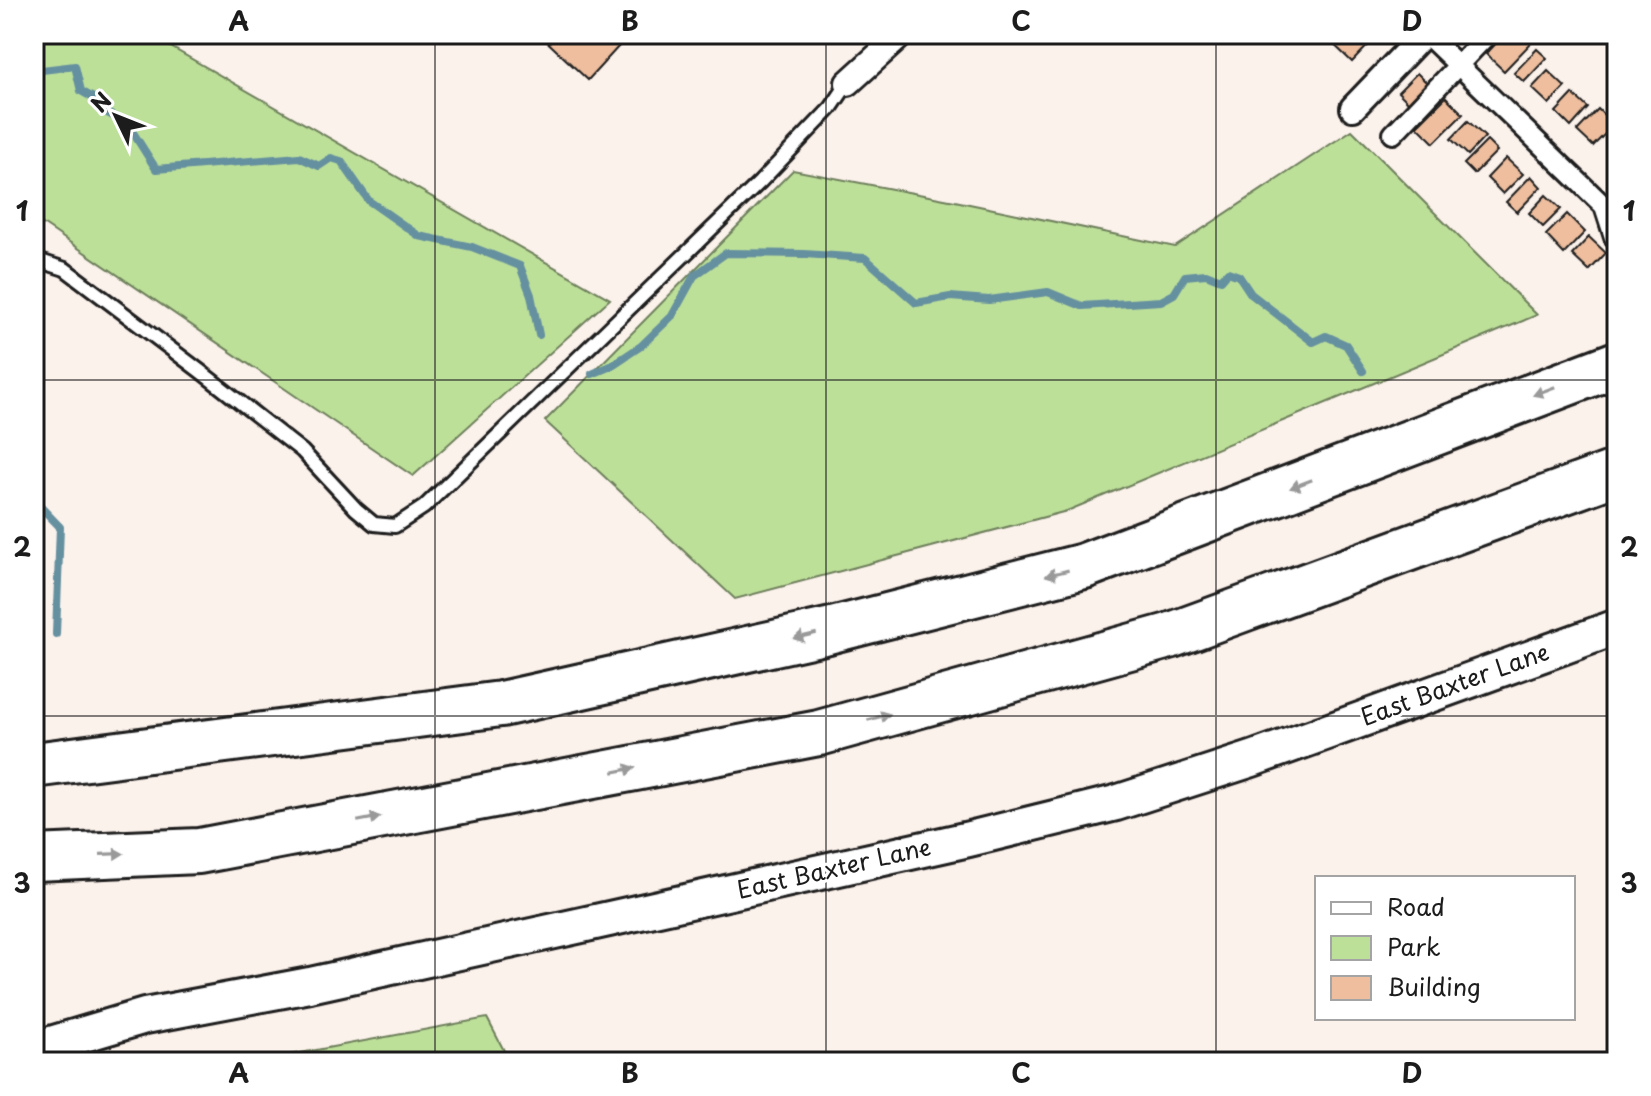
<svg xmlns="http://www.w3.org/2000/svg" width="1651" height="1096" font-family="'Playpen Sans',sans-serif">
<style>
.green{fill:#bde099;stroke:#6c7e5a;stroke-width:2}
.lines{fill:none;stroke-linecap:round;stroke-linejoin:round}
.stream{stroke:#65909f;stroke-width:8}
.building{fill:#eebe9e;stroke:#1c1c1c;stroke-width:2}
.service-casing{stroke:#1c1c1c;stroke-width:18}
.pedestrian-casing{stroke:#1c1c1c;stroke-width:24}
.minor-casing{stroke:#1c1c1c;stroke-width:30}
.secondary-casing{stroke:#1c1c1c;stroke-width:40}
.motorway-casing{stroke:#1c1c1c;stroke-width:50}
.service{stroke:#fff;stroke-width:12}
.pedestrian{stroke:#fff;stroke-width:18}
.minor{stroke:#fff;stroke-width:24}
.secondary{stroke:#fff;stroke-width:34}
.motorway{stroke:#fff;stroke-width:44}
.oneway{fill:#999}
.grid{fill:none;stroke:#1c1c1c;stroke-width:2;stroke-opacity:0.55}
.labels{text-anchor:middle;stroke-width:6;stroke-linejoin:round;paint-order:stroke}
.street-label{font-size:24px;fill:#1c1c1c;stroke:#fff}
.neatline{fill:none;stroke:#1c1c1c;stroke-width:3}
.grid-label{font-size:26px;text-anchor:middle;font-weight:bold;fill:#1c1c1c}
</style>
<rect width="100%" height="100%" fill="#fcf2ec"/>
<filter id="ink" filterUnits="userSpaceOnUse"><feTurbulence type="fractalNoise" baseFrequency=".0125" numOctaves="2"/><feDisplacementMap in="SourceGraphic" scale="16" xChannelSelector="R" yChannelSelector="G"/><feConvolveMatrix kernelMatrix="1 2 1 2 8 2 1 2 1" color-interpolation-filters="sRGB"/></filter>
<g filter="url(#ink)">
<g class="green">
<path d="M34 34H148L610 299 413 476 34 218Z"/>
<path d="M1352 130 1537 315 1067 511 735 599 545 421 793 170 955 201 1175 247Z"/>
<path d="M487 1018 510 1062H252Z"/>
</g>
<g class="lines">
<g class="stream">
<path d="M34 71 75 66 81 91 95 99 99 109 127 123 156 169 299 157 319 166 331 158 341 161 369 201 419 236 472 247 520 266 531 295 539 335"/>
<path d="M592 374 611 366 641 346 672 316 694 276 726 253 804 254 865 258 916 303 950 297 989 300 1048 292 1082 306 1161 301 1174 294 1185 276 1206 274 1221 280 1228 272 1239 276 1251 294 1313 342 1326 336 1346 345 1363 371"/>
<path d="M34 500 60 527 56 634"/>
</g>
</g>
<g class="building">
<path d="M539 34H606L619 46 588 80Z"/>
<path d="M1323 34H1379L1352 62Z"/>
<path d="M1505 34H1525L1532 42 1504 71 1486 54Z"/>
<path d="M1537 49 1547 58 1524 82 1514 73Z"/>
<path d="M1548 71 1565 87 1549 104 1532 88Z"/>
<path d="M1417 73 1430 86 1411 105 1398 92Z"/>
<path d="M1573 94 1588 108 1571 127 1556 112Z"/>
<path d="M1446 97 1463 114 1434 143 1417 126Z"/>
<path d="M1598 109 1614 125 1593 146 1577 131Z"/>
<path d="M1468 121 1485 137 1468 155 1451 139Z"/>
<path d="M1487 141 1497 151 1474 174 1464 164Z"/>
<path d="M1506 158 1523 174 1503 194 1487 178Z"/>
<path d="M1531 176 1541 187 1517 212 1506 202Z"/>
<path d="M1546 195 1561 209 1543 227 1529 213Z"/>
<path d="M1567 214 1585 232 1564 254 1546 235Z"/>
<path d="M1589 237 1606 253 1589 271 1572 255Z"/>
</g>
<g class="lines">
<g class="service-casing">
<path id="service" d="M34 259 65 269 200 371 302 451 356 509 374 524 395 526 424 507 760 182 831 108 848 83"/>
</g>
<g class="pedestrian-casing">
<g id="pedestrian">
<path d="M1426 34 1604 206 1614 237"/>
<path d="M1393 134 1488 34"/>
</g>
</g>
<g class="minor-casing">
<g id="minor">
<path d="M848 83 902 34"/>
<path d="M1353 108 1424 34"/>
</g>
</g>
<g class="secondary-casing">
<path id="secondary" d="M34 1049 145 1016 310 985 609 919 969 839 1116 803 1252 759 1617 627"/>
</g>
<g class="motorway-casing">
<g id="motorway">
<path d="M34 765 501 704 828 631 1084 566 1617 364"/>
<path d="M34 858 199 851 819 733 1169 636 1617 472"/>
</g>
</g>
<use href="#service" class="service"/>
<use href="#pedestrian" class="pedestrian"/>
<use href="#minor" class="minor"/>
<use href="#secondary" class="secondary"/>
<use href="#motorway" class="motorway"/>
</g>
<defs><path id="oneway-solid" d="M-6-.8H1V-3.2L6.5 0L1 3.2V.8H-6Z" transform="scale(2)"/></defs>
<g class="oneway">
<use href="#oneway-solid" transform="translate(1544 391) rotate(159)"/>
<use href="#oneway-solid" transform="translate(1301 484) rotate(159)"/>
<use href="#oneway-solid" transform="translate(1057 573) rotate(166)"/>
<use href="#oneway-solid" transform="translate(805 636) rotate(167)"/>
<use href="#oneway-solid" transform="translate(879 717) rotate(-15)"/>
<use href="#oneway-solid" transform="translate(624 770) rotate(-11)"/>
<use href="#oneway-solid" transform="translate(369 819) rotate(-11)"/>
<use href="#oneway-solid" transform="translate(112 854) rotate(-2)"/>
</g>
</g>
<path class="grid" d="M435 34V1062M826 34V1062M1216 34V1062M34 380H1617M34 716H1617"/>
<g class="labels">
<g class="street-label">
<text transform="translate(1455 685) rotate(-20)" y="8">East Baxter Lane</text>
<text transform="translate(834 869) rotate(-13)" y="8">East Baxter Lane</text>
</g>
</g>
<rect width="1651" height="1096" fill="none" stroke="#fff" stroke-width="88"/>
<rect x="1315" y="876" width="260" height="144" fill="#ffffff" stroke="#a4a4a4" stroke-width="2"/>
<rect x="1331" y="902" width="40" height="12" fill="#ffffff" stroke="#a4a4a4" stroke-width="2"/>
<text x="1387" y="916" font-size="24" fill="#1c1c1c">Road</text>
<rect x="1331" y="936" width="40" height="24" fill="#bde099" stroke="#a4a4a4" stroke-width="2"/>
<text x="1387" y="956" font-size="24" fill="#1c1c1c">Park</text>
<rect x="1331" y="976" width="40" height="24" fill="#eebe9e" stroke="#a4a4a4" stroke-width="2"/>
<text x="1387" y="996" font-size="24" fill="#1c1c1c">Building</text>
<g transform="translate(116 116) rotate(313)" stroke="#ffffff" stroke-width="6" paint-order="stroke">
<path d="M0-6L14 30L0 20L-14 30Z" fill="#1c1c1c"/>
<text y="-12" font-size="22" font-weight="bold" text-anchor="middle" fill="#1c1c1c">N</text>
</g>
<rect x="44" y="44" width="1563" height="1008" class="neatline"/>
<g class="grid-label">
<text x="239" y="31">A</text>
<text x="630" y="31">B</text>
<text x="1021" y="31">C</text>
<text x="1412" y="31">D</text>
<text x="22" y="221">1</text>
<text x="1629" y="221">1</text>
<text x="22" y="557">2</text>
<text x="1629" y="557">2</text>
<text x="22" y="893">3</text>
<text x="1629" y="893">3</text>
<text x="239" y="1083">A</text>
<text x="630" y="1083">B</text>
<text x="1021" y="1083">C</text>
<text x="1412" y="1083">D</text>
</g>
</svg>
